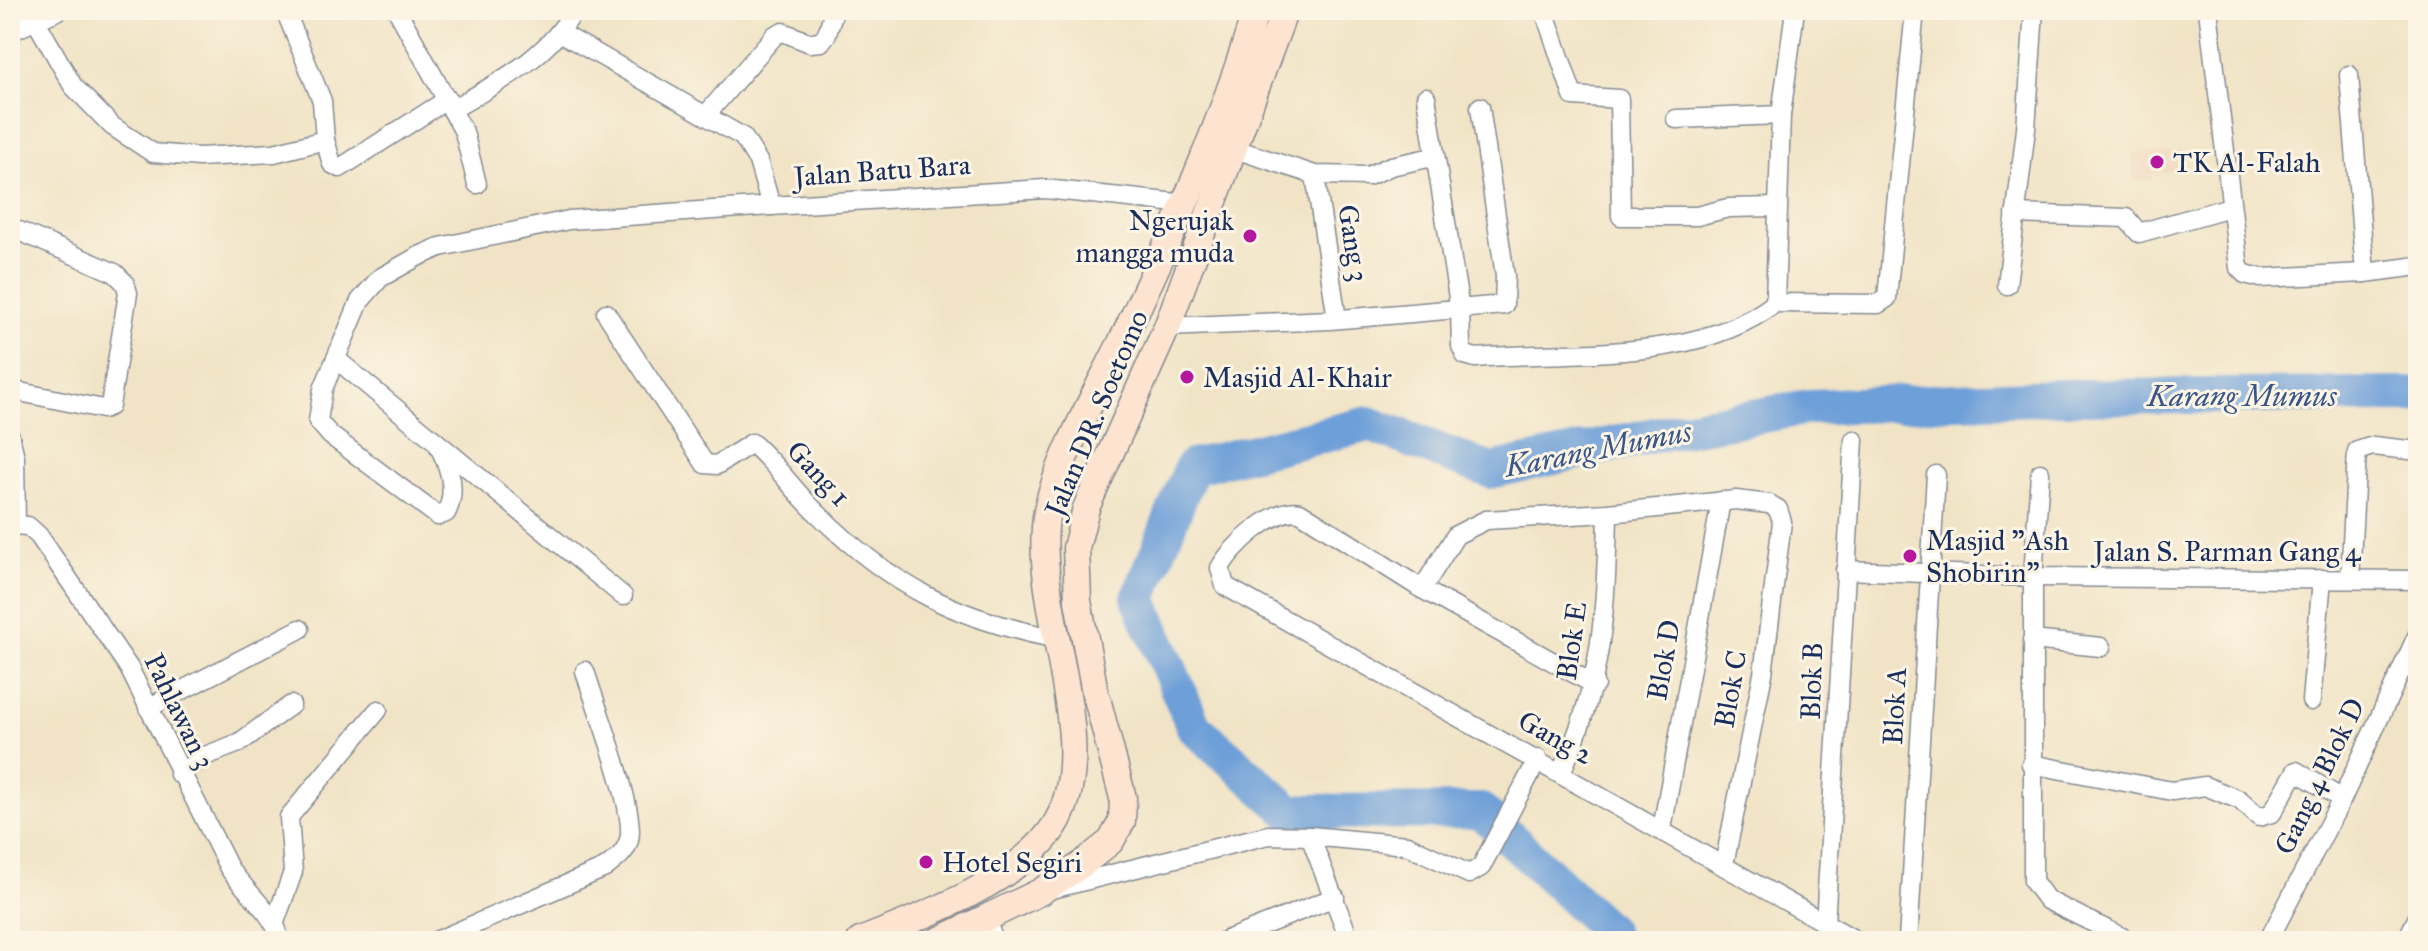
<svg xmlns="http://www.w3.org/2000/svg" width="2428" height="951" font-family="'IM FELL Great Primer',serif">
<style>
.built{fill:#f0d6bc}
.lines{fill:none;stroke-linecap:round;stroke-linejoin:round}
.river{stroke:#6d9fd8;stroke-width:36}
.street-casing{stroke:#868a92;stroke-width:21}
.secondary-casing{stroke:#868a92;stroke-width:29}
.street{stroke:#fff;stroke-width:18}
.secondary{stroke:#fde4d0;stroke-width:26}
.poi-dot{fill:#b5179e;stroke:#fcf5e5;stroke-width:3}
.labels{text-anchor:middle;stroke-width:6;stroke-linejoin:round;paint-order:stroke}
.poi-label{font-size:28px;fill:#1b2f5e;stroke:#fcf5e5;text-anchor:start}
.street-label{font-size:28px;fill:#1b2f5e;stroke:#fcf5e5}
.water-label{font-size:30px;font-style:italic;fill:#385689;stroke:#fcf5e5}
</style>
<rect width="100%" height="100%" fill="#fcf5e5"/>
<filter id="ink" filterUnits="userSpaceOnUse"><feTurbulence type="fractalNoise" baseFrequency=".0125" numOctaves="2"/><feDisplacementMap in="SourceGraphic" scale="16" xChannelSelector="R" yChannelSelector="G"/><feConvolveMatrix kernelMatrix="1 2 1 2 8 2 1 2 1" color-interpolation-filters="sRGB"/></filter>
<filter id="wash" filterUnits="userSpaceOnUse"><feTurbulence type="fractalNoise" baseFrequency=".006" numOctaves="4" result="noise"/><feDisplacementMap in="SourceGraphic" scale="32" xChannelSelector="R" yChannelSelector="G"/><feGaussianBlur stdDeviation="1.8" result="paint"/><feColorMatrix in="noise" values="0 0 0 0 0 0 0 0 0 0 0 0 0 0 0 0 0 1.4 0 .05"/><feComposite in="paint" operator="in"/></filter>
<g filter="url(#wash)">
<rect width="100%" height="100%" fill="#f1e4c6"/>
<path class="built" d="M2182 151 2183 171 2152 173V181L2133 182 2132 154Z"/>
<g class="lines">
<path class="river" d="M1612 941 1608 930 1481 811 1290 812 1194 727 1139 598 1192 467 1369 424 1491 471 1677 430 1809 407 2058 397 2418 395"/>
</g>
</g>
<g filter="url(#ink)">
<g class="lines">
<g class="street-casing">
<g id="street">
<path d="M397 10 464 132 477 184"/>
<path d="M1544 10 1573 96 1619 99 1621 216H1697L1728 208 1777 207"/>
<path d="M2208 10 2239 268 2245 274 2261 278 2365 273 2418 266"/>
<path d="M36 21 73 86 112 126 153 153 199 157 274 153 325 140 322 101 285 10"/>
<path d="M10 32 59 10"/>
<path d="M559 32 743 137 758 161 771 206 1045 189 1186 204"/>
<path d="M2349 75 2365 273"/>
<path d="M1426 97 1460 310 1461 346 1465 355 1476 358C1569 350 1697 364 1775 303L1781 115"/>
<path d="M453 109C497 83 549 57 574 10"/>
<path d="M706 115 775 35 783 32 810 43 821 42 827 34 834 10"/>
<path d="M1676 119 1781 115 1795 10"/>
<path d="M325 140 332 164 340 168 448 99"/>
<path d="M1235 149 1315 175 1368 176 1391 166 1433 157"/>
<path d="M1315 175 1337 319"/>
<path d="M2015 214 2126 218 2139 233 2230 207"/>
<path d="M10 227 115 273 125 283 128 293 110 406 103 409 10 390"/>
<path d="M2007 285 2026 129 2034 10"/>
<path d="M1775 303 1878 304 1887 298 1915 10"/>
<path d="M606 313 705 464 717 465 752 443C776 464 795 492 818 514 892 587 957 619 1057 639"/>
<path d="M1167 327 1330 320 1504 305 1505 276 1480 107"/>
<path d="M336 359 623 596"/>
<path d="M10 436 15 457 16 524"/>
<path d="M437 443C448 463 458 491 446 513L438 516 330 435 318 421 323 389 360 301 380 278 417 257 440 247 569 220 771 206"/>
<path d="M2040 473 2033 577V881L2047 900 2130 941"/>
<path d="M10 525 28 526 39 536 129 668 229 868C242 888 281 920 279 941"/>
<path d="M1845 570 2033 577 2418 580"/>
<path d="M2350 579 2357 451 2373 446 2418 451"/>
<path d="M1422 589 1456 535 1486 520 1608 513 1736 500 1769 504 1778 509 1782 522 1763 674 1724 865"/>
<path d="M2032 640 2101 647"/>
<path d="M1595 685 1422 589 1300 512C1274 506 1231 547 1220 568L1225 586 1857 941"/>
<path d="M2311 701 2322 579"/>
<path d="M148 708 300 629"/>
<path d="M2031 764 2172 791 2205 786 2240 800 2259 817 2272 813 2296 771 2342 799"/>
<path d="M1561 772C1603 684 1606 609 1608 513"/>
<path d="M179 774 205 756 239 743 291 705"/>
<path d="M1662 829 1721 501"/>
<path d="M1310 836 1407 845 1469 874 1481 867 1538 759"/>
<path d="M1056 888 1268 835 1310 836 1350 941"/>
<path d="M986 919 994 941"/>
<path d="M275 922 293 872 289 817 378 710"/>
<path d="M1825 924 1854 440"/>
<path d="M436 941 605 868C616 859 625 854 629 840 637 811 595 705 585 671"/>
<path d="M1224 941 1335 897"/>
<path d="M1908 941 1936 475"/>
<path d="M2268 941 2342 799 2418 634"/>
<path d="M2406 941 2418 917"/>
</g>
</g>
<g class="secondary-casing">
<g id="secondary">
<path d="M860 941C919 918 1026 879 1058 820 1102 737 1030 605 1047 511 1057 457 1106 376 1130 324 1178 222 1224 118 1256 10"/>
<path d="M938 941 1040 892 1081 865 1111 841 1122 821 1123 798 1094 687 1078 601 1076 548 1086 508 1167 327 1285 10"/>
</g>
</g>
<use href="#street" class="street"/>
<use href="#secondary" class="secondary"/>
</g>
</g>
<g class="poi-dot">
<circle cx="2157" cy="162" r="8"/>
<circle cx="1250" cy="236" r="8"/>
<circle cx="1187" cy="377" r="8"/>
<circle cx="1910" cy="556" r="8"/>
<circle cx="926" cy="862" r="8"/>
</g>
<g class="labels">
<g class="poi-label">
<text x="2173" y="172">TK Al-Falah</text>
<text x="1234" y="230" text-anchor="end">Ngerujak<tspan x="1234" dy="32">mangga muda</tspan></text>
<text x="1203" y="387">Masjid Al-Khair</text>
<text x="1926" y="550">Masjid "Ash<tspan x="1926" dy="32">Shobirin"</tspan></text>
<text x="942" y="872">Hotel Segiri</text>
</g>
<g class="street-label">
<text transform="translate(882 170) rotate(-4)" y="10">Jalan Batu Bara</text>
<text transform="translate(1354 243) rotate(81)" y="10">Gang 3</text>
<text transform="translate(1096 413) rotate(-67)" y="10">Jalan DR. Soetomo</text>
<text transform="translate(819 473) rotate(47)" y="10">Gang 1</text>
<text x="2227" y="561">Jalan S. Parman Gang 4</text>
<text transform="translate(1571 641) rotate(-82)" y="10">Blok E</text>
<text transform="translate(1663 660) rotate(-80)" y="10">Blok D</text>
<text transform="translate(1811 681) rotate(-88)" y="10">Blok B</text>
<text transform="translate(1730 689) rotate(-80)" y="10">Blok C</text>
<text transform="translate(1894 706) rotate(-87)" y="10">Blok A</text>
<text transform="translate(180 711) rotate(64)" y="10">Pahlawan 3</text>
<text transform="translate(1556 737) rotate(29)" y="10">Gang 2</text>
<text transform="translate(2319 776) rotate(-64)" y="10">Gang 4 Blok D</text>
</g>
<g class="water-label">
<text x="2242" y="406">Karang Mumus</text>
<text transform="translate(1598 449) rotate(-11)" y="10">Karang Mumus</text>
</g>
</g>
<rect width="2428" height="951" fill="none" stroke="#fcf5e5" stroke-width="40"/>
</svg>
